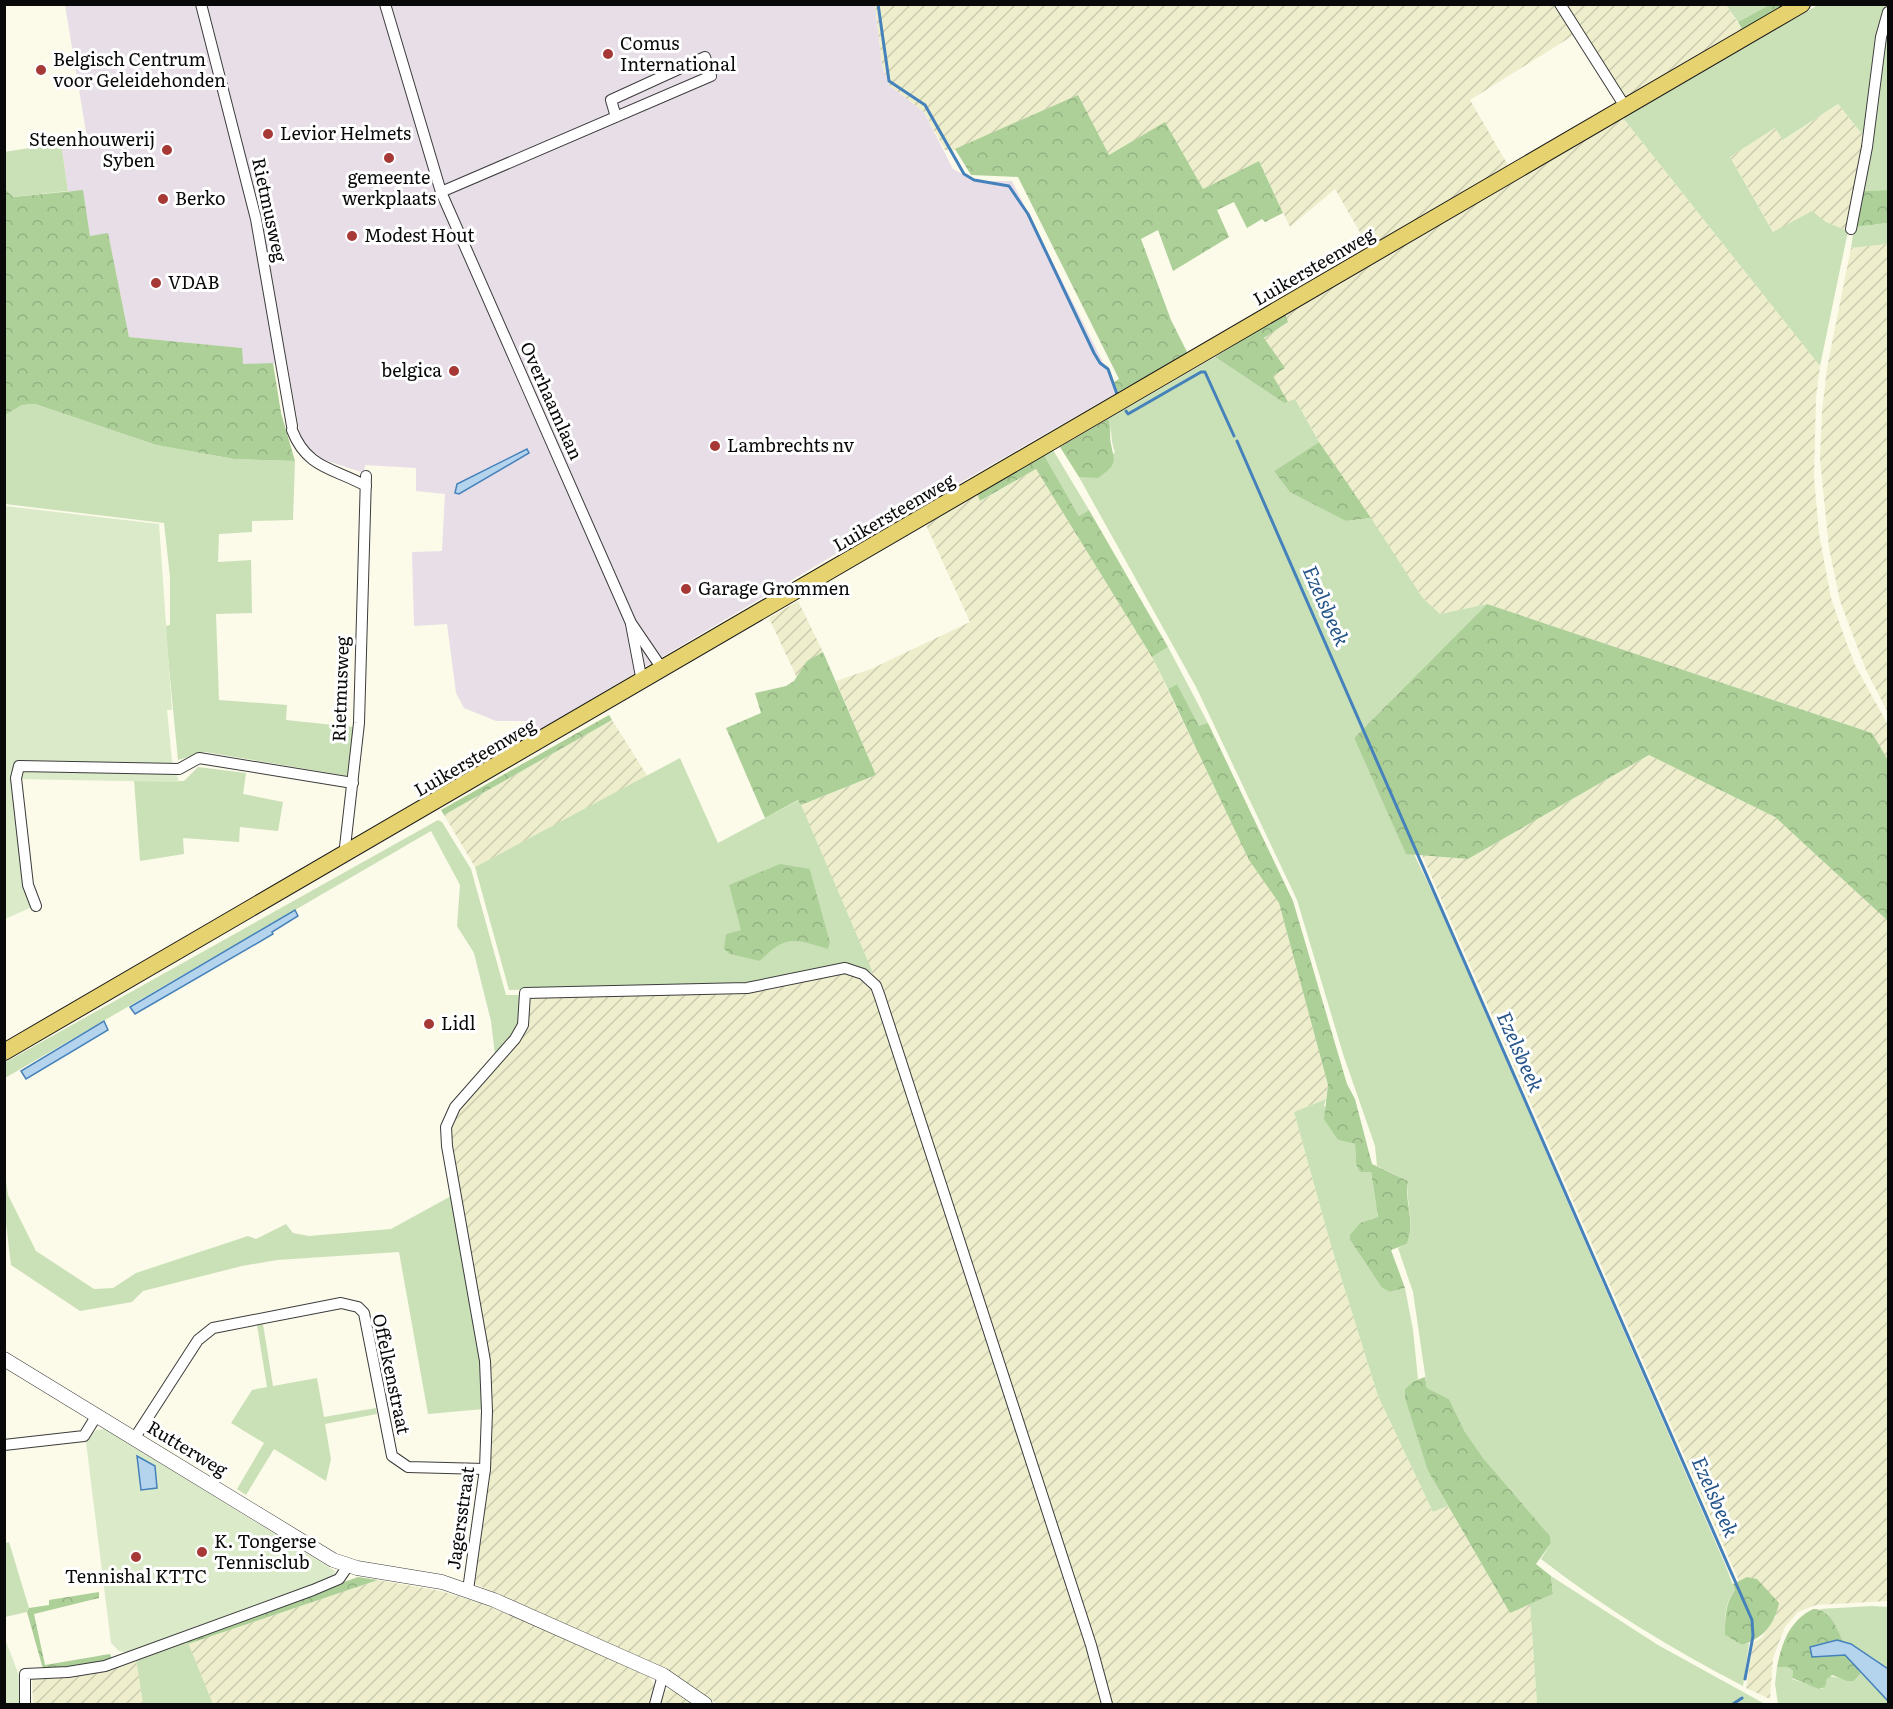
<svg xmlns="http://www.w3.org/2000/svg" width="1893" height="1709" font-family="Literata,serif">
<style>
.industrial{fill:#e7dee8}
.farmland{fill:url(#farmland-furrows)}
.grass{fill:#cae1b8;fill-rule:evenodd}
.forest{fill:url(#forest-crowns)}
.pitch{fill:#dbeac8}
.water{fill:#b4d3ed;stroke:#4581ba;stroke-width:1.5}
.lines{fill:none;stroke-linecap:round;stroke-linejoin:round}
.stream{stroke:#4581ba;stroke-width:3}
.minor-casing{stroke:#3c3c3c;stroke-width:12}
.tertiary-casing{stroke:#3c3c3c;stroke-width:15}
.primary-casing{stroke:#1a1a1a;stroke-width:18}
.minor{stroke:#fff;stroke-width:10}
.tertiary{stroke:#fff;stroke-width:14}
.primary{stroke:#e6d36f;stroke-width:16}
.poi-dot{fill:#a63935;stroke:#fff;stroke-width:2}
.labels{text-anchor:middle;stroke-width:6;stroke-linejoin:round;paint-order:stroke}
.poi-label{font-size:18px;fill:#090909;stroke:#fff;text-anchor:start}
.street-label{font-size:18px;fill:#090909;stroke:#fff}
.water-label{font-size:20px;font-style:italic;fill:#255589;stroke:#fff}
</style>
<defs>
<pattern id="farmland-furrows" width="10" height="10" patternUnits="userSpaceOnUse" patternTransform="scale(1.5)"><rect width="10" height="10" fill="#eeeecd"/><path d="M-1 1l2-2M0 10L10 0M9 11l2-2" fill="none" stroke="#cbcbaf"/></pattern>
<pattern id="forest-crowns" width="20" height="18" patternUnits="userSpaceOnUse" patternTransform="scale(1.5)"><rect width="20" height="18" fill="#add099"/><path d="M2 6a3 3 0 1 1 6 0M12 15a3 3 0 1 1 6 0" fill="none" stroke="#94b182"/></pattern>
</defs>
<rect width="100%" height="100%" fill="#fcfae9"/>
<path class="industrial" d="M65 5H875L882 64 889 85 924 112 953 169 975 181H1012L1118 392 834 555 527 737 525 721H496L464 708 456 693 447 624 414 626 412 552 442 551 445 494 416 491V468L365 465 364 473 319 458 302 445 287 363 243 365 241 348 129 337 108 234 90 236 83 191H68L61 143 87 138Z"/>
<g class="farmland">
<path d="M1558 4 1577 33 1470 100 1509 167 1369 248 1335 189 1290 227 1259 161 1203 189 1109 155 945 150 924 112 889 85 882 64 875 5Z"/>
<path d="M1566 5H1726L1743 31 1626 97Z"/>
<path d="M1838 104 1866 139 1848 231 1826 222 1774 233 1730 157 1775 128 1784 140Z"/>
<path d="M1623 118 1820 366 1816 398 1814 477 1819 534 1831 598 1844 636 1855 665 1888 725V760L1872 733 1487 604 1440 614 1422 597 1319 442 1295 399 1288 402 1272 376 1285 369 1264 338 1287 323 1285 314Z"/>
<path d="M1888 244V713L1866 670 1840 601 1829 548 1820 459 1822 411 1827 368 1851 248Z"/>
<path d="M1036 469 1152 657 1249 859 1279 903 1328 1085 1326 1099 1294 1112 1330 1242 1378 1396 1433 1512 1448 1506 1510 1613 1530 1604 1537 1704H1110L890 1016 801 805 876 775 836 681 871 669 970 622 926 525 977 493 981 501Z"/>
<path d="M798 601 823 652 808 661 797 678 769 618Z"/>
<path d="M612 720 648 777 475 867 444 815Z"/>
<path d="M1649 755 1775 817 1888 921V1601L1816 1605 1798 1612 1785 1627 1773 1658 1770 1699 1746 1688 1753 1643 1762 1637 1776 1616 1748 1577 1739 1581 1422 855 1468 859Z"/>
<path d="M848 972 859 975 872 987 1058 1553 1103 1704H718L649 1661 475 1584 491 1449 489 1409 448 1126 534 995Z"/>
<path d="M378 1580 441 1591 484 1604 648 1675 655 1686 652 1704H213L188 1644Z"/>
<path d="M136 1659 143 1704H33L32 1677 92 1674Z"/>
<path d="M670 1689 677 1692 692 1704H658L662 1692Z"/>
</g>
<g class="grass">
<path d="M1726 5H1769L1738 22Z"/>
<path d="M1818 5H1887L1866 139 1838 104 1783 140 1775 128 1730 157 1773 232 1812 211 1826 222 1848 231 1820 366 1623 118Z"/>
<path d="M1888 19V190L1860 191Z"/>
<path d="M61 143 68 191 12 197 5 189 4 152Z"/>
<path d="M1888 223V244L1851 248 1854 227Z"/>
<path d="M1215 357 1284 403 1295 399 1319 442 1274 471 1346 521 1371 518 1422 597 1440 614 1487 604 1354 738 1406 853 1414 854 1438 904 1725 1564 1735 1590C1724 1603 1725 1619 1725 1635L1742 1645 1749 1643 1743 1686C1672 1649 1604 1608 1541 1559L1551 1543 1550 1536 1484 1459 1465 1432 1449 1399 1427 1388 1413 1292 1398 1248 1407 1244C1416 1222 1405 1203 1408 1181L1377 1166 1375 1146 1344 1057 1297 900 1196 687 1079 477 1094 476 1115 452C1110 441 1113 431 1108 419Z"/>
<path d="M35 404 156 445 234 459 295 461 293 520 252 521V532L219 534 218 562 251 560 252 613 216 614 219 700 287 705 286 720 353 727 352 754 348 776 205 752 178 760 165 626 170 625V577L164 523 5 504V415L22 405Z"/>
<path d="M1053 450 1089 510 1079 516 1044 455Z"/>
<path d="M1168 647 1208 723 1199 727 1177 684 1168 689 1152 657Z"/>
<path d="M680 758 718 843 799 800 873 973 858 967 745 986 509 990 475 867ZM810 869 830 942 828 948C794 939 787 934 760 961L726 934 741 931Z"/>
<path d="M198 767 246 773 243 794 283 802 278 831 240 827 239 842 183 838 184 854 140 861 134 780 184 781Z"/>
<path d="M438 820 442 822 471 869 506 995H521V1024L495 1055 491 1021 474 953 457 926 460 885 431 831 5 1078 4 1063Z"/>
<path d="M1326 1099 1324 1105 1338 1140 1355 1144 1356 1164 1371 1172 1378 1218 1371 1219 1350 1240 1382 1288 1390 1292 1405 1288 1413 1330 1418 1379 1414 1381 1428 1471 1448 1506 1433 1512 1378 1396 1330 1242 1294 1112Z"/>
<path d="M4 1168 8 1195 36 1251 94 1289 113 1288 136 1273 248 1236 256 1239 286 1224 293 1233 309 1236 391 1229 453 1195 484 1364V1409L428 1414 399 1252 277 1260 242 1266 143 1291 132 1302 80 1311 11 1265 5 1215Z"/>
<path d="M263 1324 273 1386 317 1378 324 1417 376 1408 377 1414 325 1424 331 1459 326 1481 274 1449 246 1495 237 1489 264 1443 231 1423 252 1390 267 1387 257 1325Z"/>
<path d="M9 1542 29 1608 27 1612 5 1617V1543Z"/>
<path d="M1551 1576 1658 1645 1765 1704H1537L1530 1604 1553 1594Z"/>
<path d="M1872 1606 1888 1607V1669L1844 1642 1828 1614 1820 1609Z"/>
<path d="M186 1638 213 1704H143L136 1659Z"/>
<path d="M1777 1667H1788L1793 1671 1792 1679 1822 1689 1829 1676 1854 1681 1861 1673 1888 1701V1704H1778L1775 1684Z"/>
</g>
<g class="forest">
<path d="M1769 5H1786L1743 31 1738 22Z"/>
<path d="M1078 95 1109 155 1165 122 1203 189 1259 161 1283 213 1265 222 1262 219 1247 228 1234 202 1217 210 1229 237 1173 271 1158 230 1141 239 1171 320 1188 354 1118 392 1114 382 1119 379 1018 177 971 175 955 149Z"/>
<path d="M5 189 13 197 83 190 90 236 108 233 129 337 242 348 243 364 273 363 281 413 295 461 234 459 156 445 35 404 22 405 5 415Z"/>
<path d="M1888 190V223L1854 227 1860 191Z"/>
<path d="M1285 314 1288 322 1264 338 1285 368 1273 376 1288 402 1284 403 1215 357Z"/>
<path d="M1108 419C1112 429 1109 434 1111 444 1115 464 1117 464 1098 478L1079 477 1060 447Z"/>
<path d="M1319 442 1371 518 1346 521 1290 492 1274 471Z"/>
<path d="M1044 455 1079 516 1089 510 1168 647 1152 657 1036 469 980 501 977 493Z"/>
<path d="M1487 604 1872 733 1888 760V921L1775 817 1649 755 1468 859 1406 854 1354 738Z"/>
<path d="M823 652 876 775 801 805 798 800 765 818 726 728 761 713 755 693 786 686 794 681 807 661Z"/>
<path d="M1177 684 1199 726 1208 723 1293 901 1347 1084 1355 1099 1372 1164 1408 1181C1404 1204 1416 1220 1407 1244L1391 1250 1405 1288 1390 1292 1382 1288 1350 1240V1235L1360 1223 1378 1217 1371 1172H1360L1356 1164 1355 1144 1338 1140 1324 1119 1328 1085 1279 903 1249 860 1168 689Z"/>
<path d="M609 715 612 720 444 815 441 810Z"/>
<path d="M780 864 810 869 830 942 828 949C794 939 787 934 760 961L730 954 724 949 726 934 741 930 729 885Z"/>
<path d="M1425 1377 1427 1388 1449 1399 1465 1432 1484 1459 1550 1536 1551 1543 1536 1564 1551 1576 1553 1594 1510 1613 1428 1471 1405 1398V1389L1414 1381Z"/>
<path d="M358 1577 378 1580 188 1644 186 1638Z"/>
<path d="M1747 1577 1757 1579 1779 1603C1774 1626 1763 1638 1742 1645L1725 1635C1725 1619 1725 1603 1735 1590L1733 1584Z"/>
<path d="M99 1592V1598L34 1614 45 1665 110 1654 112 1659 84 1666 43 1669 27 1612 29 1608 49 1605V1600Z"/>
<path d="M1813 1609C1831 1608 1836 1629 1844 1642L1837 1640 1810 1647 1812 1656 1845 1655 1861 1673 1854 1681H1847L1832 1675 1827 1679 1825 1687 1819 1689 1792 1678 1793 1671 1788 1667H1777C1782 1643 1789 1621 1813 1609Z"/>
</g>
<g class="pitch">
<path d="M5 506 159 524 172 710H167L172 761 179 782 15 779 30 908 5 919Z"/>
<path d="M105 1429 335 1571 334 1577 132 1654 119 1651 111 1643 86 1442 96 1430Z"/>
<path d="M4 1636 21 1681 19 1704H5Z"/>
</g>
<g class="water">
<path d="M527 449 529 453 459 494 455 493 457 484Z"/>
<path d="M295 910 298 916 272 932 273 934 135 1014 130 1007Z"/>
<path d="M104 1021 108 1030 26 1079 21 1071Z"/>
<path d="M137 1456 155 1466 157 1488 141 1490Z"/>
<path d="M1837 1640 1851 1644 1888 1669V1701L1845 1655 1812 1657 1810 1647Z"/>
</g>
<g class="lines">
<g class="stream">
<path d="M878 4 889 81 925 105 964 174 974 180 1009 186 1028 214 1094 353 1100 363 1108 369 1117 394"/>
<path d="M1126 411 1128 414 1201 372H1205L1234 436"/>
<path d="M1237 441 1752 1620 1753 1636 1745 1679"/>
<path d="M1733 1704 1742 1698"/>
</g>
<g class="minor-casing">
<g id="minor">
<path d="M201 4 256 219 292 426"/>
<path d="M385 4 441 192 631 623 663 670"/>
<path d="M1560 4 1626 108"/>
<path d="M441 192 711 76 705 57 611 100 616 117"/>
<path d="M1851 229 1867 147 1881 37 1888 12"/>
<path d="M292 430C307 469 334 468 366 486"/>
<path d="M631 624 642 682"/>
<path d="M344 856 359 723 366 476"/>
<path d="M36 906 28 885 16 778 19 766 179 769 199 758 353 783"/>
<path d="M134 1439 198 1340 213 1328 341 1303 358 1307 364 1313 392 1456 408 1467 485 1469"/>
<path d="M4 1445 84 1436 97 1415"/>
<path d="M468 1590 485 1469 487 1411 485 1361 447 1146 446 1127 455 1107 515 1039 523 1025 525 993 747 988 845 968 863 974 876 986 880 997 1091 1645 1107 1704"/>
<path d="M25 1704V1674L68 1672 105 1666 313 1590 339 1579 348 1566"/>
<path d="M655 1704 663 1675"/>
</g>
</g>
<g class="tertiary-casing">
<path id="tertiary" d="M4 1359 333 1560 357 1568 442 1582 494 1600 663 1675 705 1704"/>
</g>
<g class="primary-casing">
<path id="primary" d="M4 1052 1802 4"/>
</g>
<use href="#minor" class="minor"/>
<use href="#tertiary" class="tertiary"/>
<use href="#primary" class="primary"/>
</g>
<g class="poi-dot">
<circle cx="608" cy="54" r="6"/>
<circle cx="41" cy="70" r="6"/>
<circle cx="268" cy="134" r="6"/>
<circle cx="167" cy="150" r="6"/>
<circle cx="389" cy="158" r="6"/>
<circle cx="163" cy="199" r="6"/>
<circle cx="352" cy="236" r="6"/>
<circle cx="156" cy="283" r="6"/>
<circle cx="454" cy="371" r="6"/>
<circle cx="715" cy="446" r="6"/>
<circle cx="686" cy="589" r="6"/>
<circle cx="429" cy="1024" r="6"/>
<circle cx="202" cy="1552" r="6"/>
<circle cx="136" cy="1557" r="6"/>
</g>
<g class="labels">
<g class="poi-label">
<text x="620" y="50">Comus<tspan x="620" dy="21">International</tspan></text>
<text x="53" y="66">Belgisch Centrum<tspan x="53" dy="21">voor Geleidehonden</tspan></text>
<text x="280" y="140">Levior Helmets</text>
<text x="155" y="146" text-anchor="end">Steenhouwerij<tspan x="155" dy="21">Syben</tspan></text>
<text x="389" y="184" text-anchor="middle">gemeente<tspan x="389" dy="21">werkplaats</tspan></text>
<text x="175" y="205">Berko</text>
<text x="364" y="242">Modest Hout</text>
<text x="168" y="289">VDAB</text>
<text x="442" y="377" text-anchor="end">belgica</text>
<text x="727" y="452">Lambrechts nv</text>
<text x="698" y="595">Garage Grommen</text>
<text x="441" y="1030">Lidl</text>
<text x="214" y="1548">K. Tongerse<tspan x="214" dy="21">Tennisclub</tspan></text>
<text x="136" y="1583" text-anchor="middle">Tennishal KTTC</text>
</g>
<g class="street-label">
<text transform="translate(269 210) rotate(78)" y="6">Rietmusweg</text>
<text transform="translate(1314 267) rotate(-30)" y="6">Luikersteenweg</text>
<text transform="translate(551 401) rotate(66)" y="6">Overhaamlaan</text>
<text transform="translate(894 513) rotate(-30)" y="6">Luikersteenweg</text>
<text transform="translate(341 689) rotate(-88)" y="6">Rietmusweg</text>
<text transform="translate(475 758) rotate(-30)" y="6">Luikersteenweg</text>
<text transform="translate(391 1374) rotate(78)" y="6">Offelkenstraat</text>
<text transform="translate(187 1449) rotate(31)" y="6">Rutterweg</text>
<text transform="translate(461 1518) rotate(-82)" y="6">Jagersstraat</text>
</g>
<g class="water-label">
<text transform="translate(1326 606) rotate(66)" y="7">Ezelsbeek</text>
<text transform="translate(1520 1052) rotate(66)" y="7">Ezelsbeek</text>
<text transform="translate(1715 1497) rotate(66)" y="7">Ezelsbeek</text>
</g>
</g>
<rect width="1893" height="1709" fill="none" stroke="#090909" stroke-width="12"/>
</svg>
